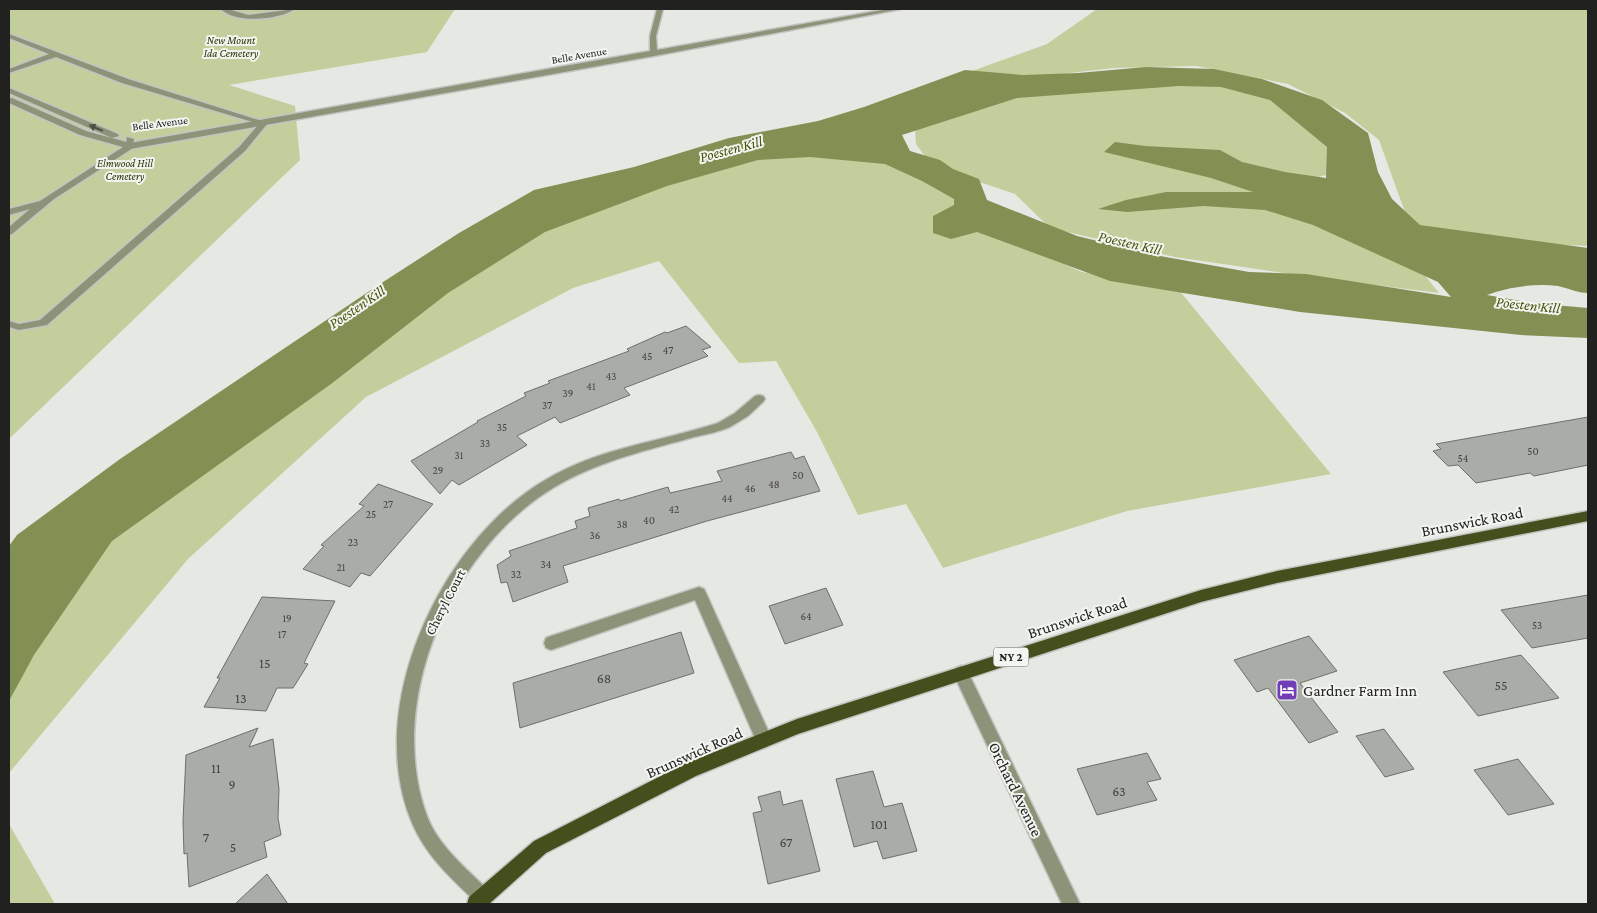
<svg xmlns="http://www.w3.org/2000/svg" width="1597" height="913" font-family="'Crimson Pro',serif">
<style>
.green{fill:#c2cf9d}
.water{fill:#829054;fill-rule:evenodd}
.building{fill:#aaaca7;stroke:#6e6f6a}
.lines{fill:none;stroke-linecap:round;stroke-linejoin:round}
.lane-casing{stroke:#c3c4c0;stroke-width:3}
.street-casing{stroke:#c3c4c0;stroke-width:3}
.primary-casing{stroke:#c3c4c0;stroke-width:3}
.lane{fill:#8c9379;fill-rule:evenodd}
.street{fill:#8c9379;fill-rule:evenodd}
.primary{fill:#454f1e;fill-rule:evenodd}
.oneway{fill:#4c4f44}
.labels{text-anchor:middle;stroke-width:4;stroke-linejoin:round;paint-order:stroke}
.far-park-label{font-size:11px;font-style:italic;fill:#273000;stroke:#f3f5f0}
.far-street-label{font-size:11px;fill:#212220;stroke:#f3f5f0}
.number-label{font-size:11px;fill:#434442}
.shield{fill:#f3f5f0;stroke:#60615e;stroke-width:1}
.shield-label{font-size:12px;font-weight:bold;fill:#212220}
.street-label{font-size:14px;fill:#212220;stroke:#f3f5f0}
.near-number-label{font-size:14px;fill:#434442}
.water-label{font-size:15px;font-style:italic;fill:#47530d;stroke:#f3f5f0}
.near-street-label{font-size:16px;fill:#212220;stroke:#f3f5f0}
.near-poi-label{font-size:16px;fill:#212220;stroke:#f3f5f0;text-anchor:start}
</style>
<rect width="100%" height="100%" fill="#e6e8e3"/>
<g class="green">
<path d="M9 9H455L427 52 229 85 295 106 300 160 9 439Z"/>
<path d="M1097 9H1588V246L1529 243 1411 229 1379 140 1345 113 1288 84 1196 66 1114 68 1015 79 905 95 1047 44Z"/>
<path d="M1170 84 1225 87 1276 101 1331 146V174L1255 191 1423 273 1439 293 1310 277 1175 257 1050 228 1015 194 932 166 916 144 914 112 983 95Z"/>
<path d="M811 153 887 162 958 198 985 229 1082 272 1178 289 1331 474 1127 511 943 568 906 504 858 515 817 432 776 361 739 363 659 261 573 288 366 397 188 559 9 773V684L111 528 394 318 551 226 655 186 755 159Z"/>
<path d="M9 824 55 904H9Z"/>
</g>
<path class="water" d="M1146 67 1214 69 1262 79 1322 100 1368 133 1378 172 1392 199 1420 225 1588 248V293C1577 293 1568 288 1558 286 1536 283 1507 287 1487 295L1532 303 1588 308V338L1521 335 1300 312 1110 281 977 232 951 239 933 233V216L954 205V199L922 181 885 164 810 157 758 160 667 186 545 232 448 293 331 384 112 541 34 655 9 701V546L17 535 120 459 380 284 459 233 534 190 634 167 729 138 818 121 864 107 965 70 1023 75 1078 73ZM1179 86 1221 87 1270 100 1327 147 1326 178 1285 172 1242 162 1220 150 1145 146 1115 142 1104 152 1211 178 1253 192H1166L1126 200 1098 209 1127 212 1204 206 1265 210 1313 225 1438 282 1451 297 1306 274 1249 272 1160 256 1077 236 987 200 979 179 953 169 940 160 910 151 902 135 1017 98Z"/>
<g class="building">
<path d="M686 326 711 347 702 350 708 356 624 388 630 395 560 423 555 417 517 436 527 445 459 485 452 480 440 494 411 461 478 422 477 421 526 396 524 393 550 383 548 381 629 351 627 349 665 332 667 333Z"/>
<path d="M1588 417V465L1534 476 1530 473 1476 483 1458 465 1448 466 1433 451 1441 449 1436 444Z"/>
<path d="M791 452 795 459 804 456 820 491 707 521 563 566 568 582 513 602 507 582 501 583 497 565 511 556 509 551 577 528 575 521 590 516 588 508 619 499 620 501 668 487 670 493 722 481 717 471Z"/>
<path d="M378 484 433 504 370 576 361 573 350 587 303 569 324 546 321 545 364 506 359 504Z"/>
<path d="M826 588 843 625 785 644 769 606Z"/>
<path d="M1588 595V638L1532 648 1501 610Z"/>
<path d="M262 597 335 601 304 663 308 664 293 688H277L266 711 204 707 220 678H217Z"/>
<path d="M681 632 694 673 520 728 513 683Z"/>
<path d="M1309 636 1337 671 1300 683 1338 732 1309 743 1268 688 1257 692 1234 660Z"/>
<path d="M1521 655 1559 698 1478 716 1443 672Z"/>
<path d="M258 728 249 747 273 739 279 789 278 818 281 835 264 842 267 857 189 887 187 853 184 854 183 821 186 755Z"/>
<path d="M1384 729 1414 769 1385 777 1356 736Z"/>
<path d="M1147 753 1161 779 1147 782 1157 800 1097 815 1077 769Z"/>
<path d="M1518 759 1554 804 1508 815 1474 770Z"/>
<path d="M873 771 884 807 902 803 917 851 883 859 877 841 854 847 836 779Z"/>
<path d="M780 791 783 805 802 800 820 871 768 884 753 813 762 811 758 797Z"/>
<path d="M267 874 288 904H235Z"/>
</g>
<g class="lines">
<g class="lane-casing">
<g id="lane">
<path d="M221 9H228L248 15 295 9C279 20 235 24 221 9Z"/>
<path d="M9 34 128 79 268 123 245 151 47 325 19 330 9 327V321L19 324 40 320 239 147 259 124 122 83 56 57 9 73V69L49 54 9 38Z"/>
<path d="M127 137 134 139 133 148 54 199 12 234 9 235V227L30 209 9 215V209L40 201 126 145Z"/>
<path d="M699 587 704 589 706 593 770 735 772 740 770 745 764 748 758 745 695 600 551 650 546 648 544 643 546 638 551 636Z"/>
</g>
</g>
<g class="street-casing">
<g id="street">
<path d="M657 9H663L656 36 657 50 888 9H901L654 56 130 149 80 135 9 103V98H12L86 131 130 143 650 51V36Z"/>
<path d="M9 88 118 134 119 136 112 138 9 93Z"/>
<path d="M759 395 763 396 765 399 763 402 748 416 730 427C716 433 701 435 687 439 640 452 594 463 553 488 451 550 385 702 427 816 438 846 467 869 489 891L492 897 488 904 477 903C452 879 427 857 413 825 362 709 440 544 542 482 599 447 657 443 718 423L735 413 755 396Z"/>
<path d="M961 666 966 668 1080 904H1062L953 673 956 668Z"/>
</g>
</g>
<g class="primary-casing">
<path id="primary" d="M1588 511V521L1277 583 1201 602 798 734 696 776 546 853 489 904H467L469 897 534 841 684 764 797 719 1201 590 1277 571Z"/>
</g>
<use href="#lane" class="lane"/>
<use href="#street" class="street"/>
<use href="#primary" class="primary"/>
</g>
<defs><path id="oneway-solid" d="M-6-.8H1V-3.2L6.5 0L1 3.2V.8H-6Z" transform="scale(1.25)"/></defs>
<use class="oneway" href="#oneway-solid" transform="translate(96 128) rotate(-157)"/>
<defs>
<g id="hotel-square" transform="scale(1.125)"><rect x="-9" y="-9" width="18" height="18" rx="4" fill="#723eb5" stroke="#f3f5f0"/><path d="M-6-4.5h1.5V1H6V5H4.5V3h-9V5H-6ZM-4 0a1.8 1.8 0 1 1 3.6 0ZM.5 0V-2.5h3Q6-2.5 6 0Z" fill="#fff"/></g>
</defs>
<g fill-rule="evenodd">
<use href="#hotel-square" x="1287" y="690"/>
</g>
<g class="labels">
<g class="far-park-label">
<text x="231" y="44">New Mount<tspan x="231" dy="13">Ida Cemetery</tspan></text>
<text x="125" y="167">Elmwood Hill<tspan x="125" dy="13">Cemetery</tspan></text>
</g>
<g class="far-street-label">
<text transform="translate(579 55) rotate(-10)" y="4">Belle Avenue</text>
<text transform="translate(160 123) rotate(-7)" y="4">Belle Avenue</text>
</g>
<g class="number-label">
<text x="668" y="354">47</text>
<text x="647" y="360">45</text>
<text x="611" y="380">43</text>
<text x="591" y="390">41</text>
<text x="568" y="397">39</text>
<text x="547" y="409">37</text>
<text x="502" y="431">35</text>
<text x="485" y="447">33</text>
<text x="1533" y="455">50</text>
<text x="459" y="459">31</text>
<text x="1463" y="462">54</text>
<text x="438" y="474">29</text>
<text x="798" y="479">50</text>
<text x="774" y="488">48</text>
<text x="750" y="492">46</text>
<text x="727" y="502">44</text>
<text x="388" y="508">27</text>
<text x="674" y="513">42</text>
<text x="371" y="518">25</text>
<text x="649" y="524">40</text>
<text x="622" y="528">38</text>
<text x="595" y="539">36</text>
<text x="353" y="546">23</text>
<text x="546" y="568">34</text>
<text x="341" y="571">21</text>
<text x="516" y="578">32</text>
<text x="806" y="620">64</text>
<text x="287" y="622">19</text>
<text x="1537" y="629">53</text>
<text x="282" y="638">17</text>
</g>
<rect class="shield" x="993.5" y="647.5" width="35" height="19" rx="4"/>
<g class="shield-label">
<text x="1011" y="661">NY 2</text>
</g>
<g class="street-label">
<text transform="translate(445 602) rotate(-63)" y="5">Cheryl Court</text>
</g>
<g class="near-number-label">
<text x="265" y="668">15</text>
<text x="604" y="683">68</text>
<text x="1501" y="690">55</text>
<text x="241" y="703">13</text>
<text x="216" y="773">11</text>
<text x="232" y="789">9</text>
<text x="1119" y="796">63</text>
<text x="879" y="829">101</text>
<text x="206" y="842">7</text>
<text x="786" y="847">67</text>
<text x="233" y="852">5</text>
</g>
<g class="water-label">
<text transform="translate(731 149) rotate(-15)" y="5">Poesten Kill</text>
<text transform="translate(1130 243) rotate(13)" y="5">Poesten Kill</text>
<text transform="translate(1528 305) rotate(6)" y="5">Poesten Kill</text>
<text transform="translate(357 307) rotate(-34)" y="5">Poesten Kill</text>
</g>
<g class="near-street-label">
<text transform="translate(1472 521) rotate(-11)" y="6">Brunswick Road</text>
<text transform="translate(1077 617) rotate(-18)" y="6">Brunswick Road</text>
<text transform="translate(694 752) rotate(-24)" y="6">Brunswick Road</text>
<text transform="translate(1016 789) rotate(64)" y="6">Orchard Avenue</text>
</g>
<g class="near-poi-label">
<text x="1303" y="696">Gardner Farm Inn</text>
</g>
</g>
<rect width="1597" height="913" fill="none" stroke="#212220" stroke-width="20"/>
</svg>
